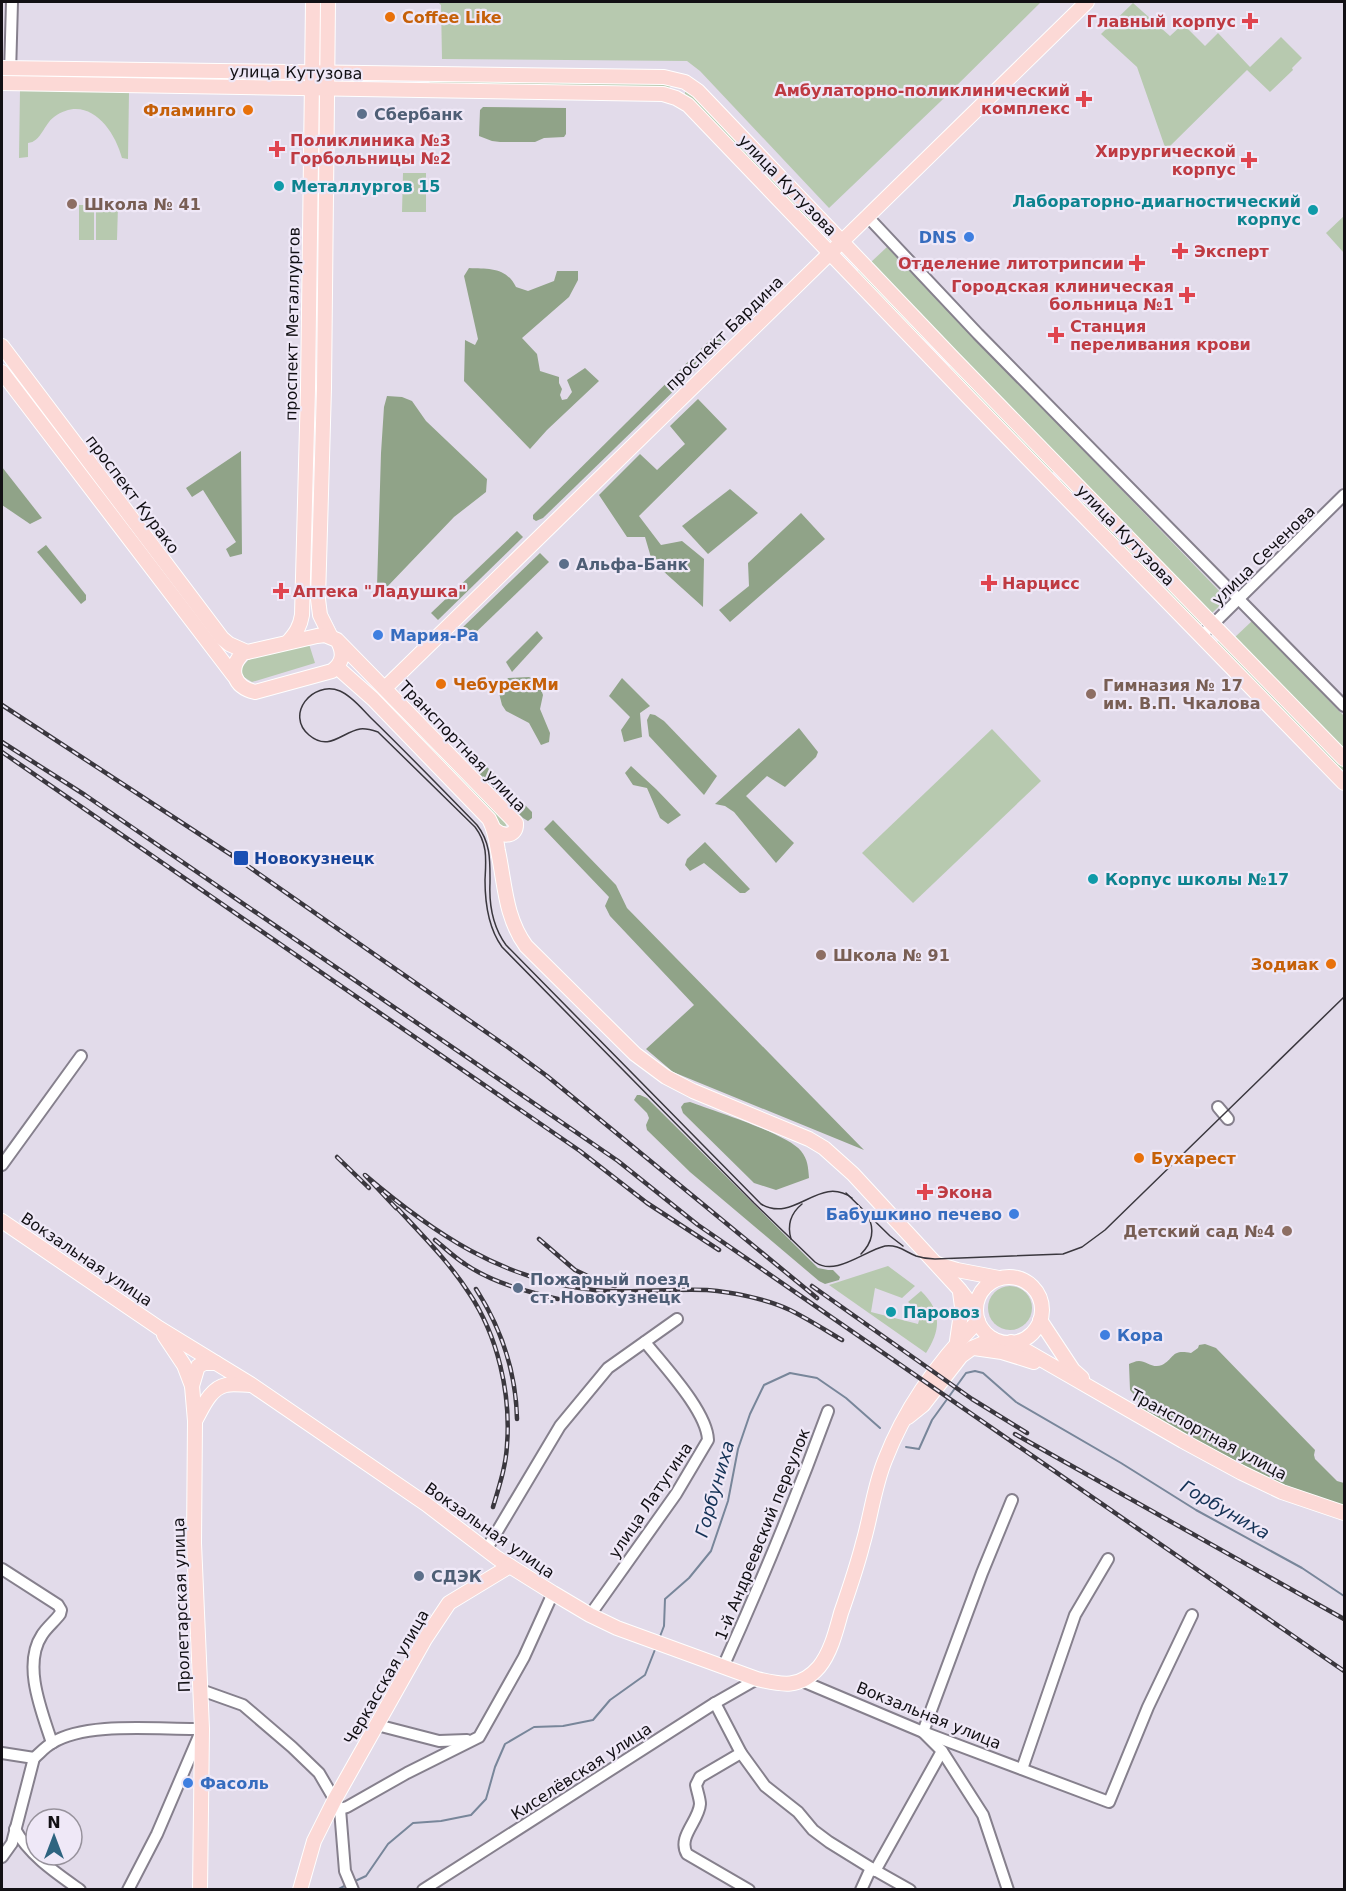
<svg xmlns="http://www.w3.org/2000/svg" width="1346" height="1891" font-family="'DejaVu Sans',sans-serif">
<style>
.green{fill:#b7c9af}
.forest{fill:#90a388}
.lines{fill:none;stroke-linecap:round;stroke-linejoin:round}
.stream{stroke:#78869a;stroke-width:2}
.minor-casing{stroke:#86808d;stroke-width:14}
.major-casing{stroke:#fff;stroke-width:16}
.minor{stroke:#fff;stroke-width:10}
.major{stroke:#fcd9d6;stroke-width:14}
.tram{stroke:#3a373e;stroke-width:1.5}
.rail-casing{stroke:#3a373e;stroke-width:4.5}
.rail{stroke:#efe8f7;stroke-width:2;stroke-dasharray:7;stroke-linecap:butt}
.food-dot{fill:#e8710a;stroke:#efe8f7;stroke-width:2}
.health-dot{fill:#e0444e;stroke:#efe8f7;stroke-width:2}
.service-dot{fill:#5c6f8a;stroke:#efe8f7;stroke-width:2}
.culture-dot{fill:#0f9aa8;stroke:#efe8f7;stroke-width:2}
.education-dot{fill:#8d6e63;stroke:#efe8f7;stroke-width:2}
.shop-dot{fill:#3f7fe0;stroke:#efe8f7;stroke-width:2}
.transit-dot{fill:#1a4fb4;stroke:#efe8f7;stroke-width:2}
.labels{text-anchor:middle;stroke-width:4.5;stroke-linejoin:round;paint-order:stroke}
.food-label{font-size:16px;font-weight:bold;fill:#c56008;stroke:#efe8f7;text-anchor:start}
.health-label{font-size:16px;font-weight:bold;fill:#be3a42;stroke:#efe8f7;text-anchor:start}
.street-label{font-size:16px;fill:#121014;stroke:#efe8f7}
.service-label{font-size:16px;font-weight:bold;fill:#4e5e75;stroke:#efe8f7;text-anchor:start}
.culture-label{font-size:16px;font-weight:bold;fill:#0d838f;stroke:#efe8f7;text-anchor:start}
.education-label{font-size:16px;font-weight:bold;fill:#785e54;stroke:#efe8f7;text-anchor:start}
.shop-label{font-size:16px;font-weight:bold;fill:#366cbe;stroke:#efe8f7;text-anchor:start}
.transit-label{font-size:16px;font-weight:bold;fill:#164399;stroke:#efe8f7;text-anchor:start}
.water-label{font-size:18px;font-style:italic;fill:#143256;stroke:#efe8f7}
</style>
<rect width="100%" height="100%" fill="#e2dbea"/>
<g class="green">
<path d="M438 2H1041L940 102 829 208 700 71 687 61 442 59 441 5Z"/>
<path d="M1133 3 1170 36 1183 24 1205 46 1218 33 1250 67 1281 37 1302 58 1292 68 1293 70 1270 92 1247 70 1166 150 1137 67 1101 34Z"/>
<path d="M429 80 669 81 672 85 668 89 430 85Z"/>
<path d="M20 90 129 92 128 159 122 158C114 128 87 93 54 117 44 124 41 142 28 143V157L19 158Z"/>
<path d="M689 91 817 222 813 226 685 96V92Z"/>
<path d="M403 173H426V212H402Z"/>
<rect x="79" y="205" width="15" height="35"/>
<path d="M96 205H118L117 240H96Z"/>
<path d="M1344 216V253L1326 233Z"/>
<path d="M887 247 1227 599 1211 614 870 263Z"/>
<path d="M859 270 946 357 945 359 924 339 905 325 855 274Z"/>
<path d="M952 364 1055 469 1051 475 949 367Z"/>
<path d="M1058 480H1061L1081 502 1095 511 1202 624H1200Z"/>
<path d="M1252 621 1344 716V751L1234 638Z"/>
<path d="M1219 640 1344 768V777L1216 643Z"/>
<path d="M308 641 315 663 252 682 242 676V667L251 657Z"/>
<path d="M388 701 505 821 506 826H501L386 708 385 705Z"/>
<path d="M992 729 1041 781 913 903 862 853Z"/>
<path d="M888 1266 915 1286 902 1298 875 1288 871 1312 918 1324 921 1313 908 1302 921 1291C942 1311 941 1330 926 1353L829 1285Z"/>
<circle cx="1010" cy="1308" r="22"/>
</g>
<g class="forest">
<path d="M483 107 566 108V134L564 137 544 138 535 142H500L492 141 479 136 480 110Z"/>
<path d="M469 268C489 269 506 267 516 287L528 291 554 281 557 271H578V280L569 297 522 338 537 354 540 371 559 377V383L562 389 560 395 562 400 567 399 572 392 567 380 585 368 599 381 547 430 530 449 464 381 465 340 475 345 478 339 464 276Z"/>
<path d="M717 335 722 338V344L543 518 536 521 533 519V515L713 337Z"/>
<path d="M387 396 402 397 412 401 426 421 487 479 486 492 454 517 385 589 377 587 381 453 384 407Z"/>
<path d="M698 399 727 429 639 516 661 545 682 541 704 559 703 607 652 561 645 537H627L599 495 640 454 657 470 685 444 670 426Z"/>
<path d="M241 451 242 554 230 557 226 549 236 542 203 490 192 497 186 488Z"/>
<path d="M2 467 42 518 30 524 2 505Z"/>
<path d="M730 489 758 513 708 554 682 526Z"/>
<path d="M801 513 825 539 730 622 719 610 749 586 748 563Z"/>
<path d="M517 531 523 537 438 620 431 613Z"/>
<path d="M46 545 86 595V600L81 604 37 552Z"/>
<path d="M540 553 549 562 471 637 462 628Z"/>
<path d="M537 631 543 638 512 672 506 662Z"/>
<path d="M529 677 538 681 543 695 540 709 550 733 549 742 541 745 529 723 506 711 502 705 499 693 508 678Z"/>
<path d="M622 678 650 706 640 713 642 737 624 742 621 730 630 717 609 696Z"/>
<path d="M650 714 655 715 664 721 717 776 704 795 649 736 647 720Z"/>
<path d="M799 728 818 752 816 757 785 787 767 776 746 796 794 843 776 863 734 812 725 806 715 804Z"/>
<path d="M474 759H479L532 812V818L528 821 523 818 472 766 471 763Z"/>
<path d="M631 766 656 789 681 815 668 824 660 818 647 788 633 785 625 773Z"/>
<path d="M553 820 616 885 627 908 864 1150 673 1072 646 1049 694 1005 610 916 605 906 609 897 544 829Z"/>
<path d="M705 842 750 889 745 893H740L704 863 690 871 685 865 687 859Z"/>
<path d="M637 1095H640L647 1098 818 1268 828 1270H833L840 1277 839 1280 825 1284 819 1281 690 1172 647 1130 646 1125 649 1118 647 1113 634 1100Z"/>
<path d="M690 1102C714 1111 788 1134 801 1151 808 1160 808 1167 809 1178L776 1190 754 1183 683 1113 681 1107 684 1103Z"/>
<path d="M1205 1344 1216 1348 1315 1450 1314 1455 1315 1459 1337 1481 1344 1483V1507L1281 1485 1140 1410 1137 1407 1138 1399 1130 1390 1129 1364C1132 1363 1135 1361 1139 1361 1146 1361 1153 1369 1162 1365 1175 1358 1171 1349 1191 1353L1198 1348 1199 1345Z"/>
</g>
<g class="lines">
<g class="stream">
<path d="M906 1447 919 1449 932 1420 966 1373 975 1371 983 1373 1016 1402 1121 1463 1196 1510 1302 1568 1344 1596"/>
<path d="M659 1639 664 1626 665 1599 689 1578 711 1551 728 1501 738 1449 750 1414 764 1385 790 1373 817 1378 846 1398 880 1428"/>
<path d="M353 1882 366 1876 388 1844 413 1823 441 1821 471 1815 486 1799 495 1767 505 1744 534 1727 563 1726 593 1720 610 1700 645 1675 656 1647"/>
<path d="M337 1890 348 1884"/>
</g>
<g class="minor-casing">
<g id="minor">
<path d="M10 74 12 2"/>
<path d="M867 216 978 334 1344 706"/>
<path d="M1202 635 1344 495"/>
<path d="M1218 1107 1228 1119"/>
<path d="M2 1165 81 1056"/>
<path d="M486 1550 560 1426 608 1368 677 1319"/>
<path d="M2 1569 58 1605 61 1610 60 1614C55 1621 47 1627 42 1635 22 1665 42 1712 52 1743"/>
<path d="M590 1615 676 1494 708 1440C707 1411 663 1365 645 1342"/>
<path d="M723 1667C761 1583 796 1498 828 1411"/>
<path d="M802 1681 923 1732 1109 1802 1148 1707 1192 1615"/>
<path d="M201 1690 243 1705 292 1747 319 1773 340 1809 345 1871 353 1890"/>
<path d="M715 1703 741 1753 765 1786 798 1812 813 1830 829 1842 871 1868 910 1890"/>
<path d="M377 1725 439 1741 467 1740"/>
<path d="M2 1753 34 1758"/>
<path d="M741 1753 700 1777 696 1785C697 1791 700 1799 700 1804 699 1821 677 1837 687 1854L749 1890"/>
<path d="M34 1758C40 1753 45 1747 52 1743 87 1721 160 1730 202 1729L157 1834 128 1890"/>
<path d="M1022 1769 1075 1615 1108 1559"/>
<path d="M340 1809 347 1807 407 1773 479 1737 524 1657 553 1593"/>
<path d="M15 1829C29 1855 56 1873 80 1890"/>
<path d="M2 1857 12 1843 34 1758"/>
<path d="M875 1871 942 1751"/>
<path d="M423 1890 715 1703 757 1679"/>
<path d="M861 1890 871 1868"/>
<path d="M1008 1890 983 1815 942 1751 923 1732 982 1573 1012 1500"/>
</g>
</g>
<g class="major-casing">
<g id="major">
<path d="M328 2 324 388 318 599 320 615 331 637"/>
<path d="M2 68 664 77 685 82 698 91 953 358 1344 759"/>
<path d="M2 83 663 94 676 98 688 105 971 400 1344 783"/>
<path d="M2 346 222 638 229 644 247 652"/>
<path d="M2 372 234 676"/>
<path d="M337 640C344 652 344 662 332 671L255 692C234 687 227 669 243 653L317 636 325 635 337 640 516 823C517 837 503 837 495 830"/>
<path d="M288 642C296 633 300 627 302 615L308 389 313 2"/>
<path d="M338 668 373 699 489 819C495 830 496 839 498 851 505 884 505 917 526 946L635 1054 666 1077 693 1091 809 1139 824 1148 853 1174 960 1290 976 1311"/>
<path d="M385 688 1087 2"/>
<path d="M2 1221 159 1328 252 1385 426 1504 497 1558 553 1593 590 1615 617 1628 757 1679C782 1685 800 1689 819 1667 831 1652 836 1631 841 1613 849 1590 857 1567 863 1543 871 1516 874 1487 885 1460 905 1408 939 1361 978 1321"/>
<path d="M937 1264 957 1270 999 1278"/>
<circle cx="1009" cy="1310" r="33"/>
<path d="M1040 1320 1073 1370 1082 1378"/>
<path d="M164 1335 184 1365 192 1386 195 1421 194 1543 202 1729 200 1890"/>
<path d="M957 1341 962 1307 960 1292"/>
<path d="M1011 1342 1183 1441 1242 1473 1282 1492 1344 1513"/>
<path d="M974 1348 1002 1352 1034 1362"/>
<path d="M192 1386 198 1366 205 1363H216"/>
<path d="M908 1417 923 1405 961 1356 972 1348 993 1339"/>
<path d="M195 1421C202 1409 210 1388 226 1385 233 1383 243 1385 250 1385"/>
<path d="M300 1890 314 1841 335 1799 425 1639 449 1603 510 1566"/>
</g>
</g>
<use href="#minor" class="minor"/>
<use href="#major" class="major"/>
<g class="tram">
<path d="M846 1193 890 1236 903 1246"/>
<path d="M852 1198C819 1174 795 1224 761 1204L506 945C493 927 489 904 490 883 490 861 491 843 477 825 442 789 407 753 371 718 362 709 352 696 340 691 312 680 285 715 309 735 329 752 342 732 360 729 366 728 372 730 378 732L475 827C488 844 486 860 485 880 485 903 489 929 502 947L754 1203 815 1262C835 1277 864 1251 885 1246 897 1244 906 1252 916 1256 922 1258 928 1259 935 1259L1063 1254 1082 1247 1105 1230 1344 997"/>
<path d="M791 1239C787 1225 791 1213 802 1204"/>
<path d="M861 1254C872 1243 875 1230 868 1216"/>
</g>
<g class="rail-casing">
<g id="rail">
<path d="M2 705 239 860 509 1048 547 1076 817 1298"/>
<path d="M2 742 85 795 618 1161 698 1225 1344 1671"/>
<path d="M2 752 519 1109 580 1151 647 1203 719 1250"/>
<path d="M337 1157 369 1188"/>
<path d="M396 1208 365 1175C433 1233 502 1280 593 1290 631 1294 669 1288 707 1290 732 1292 767 1299 790 1310 808 1319 825 1330 842 1340"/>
<path d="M398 1209C423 1236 449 1262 469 1293 498 1336 511 1394 507 1445 506 1466 499 1487 493 1507"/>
<path d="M539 1239 575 1270 596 1280 615 1286"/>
<path d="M435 1240C445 1248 454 1257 465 1264 493 1283 525 1291 558 1299"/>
<path d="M812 1286 972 1399 1027 1433"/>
<path d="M476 1289C501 1328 516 1372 517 1419"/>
<path d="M1015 1434 1344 1619"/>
</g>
</g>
<use href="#rail" class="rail"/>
</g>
<g class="food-dot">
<circle cx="390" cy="17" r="6"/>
<circle cx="248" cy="110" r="6"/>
<circle cx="441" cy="684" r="6"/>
<circle cx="1331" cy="964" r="6"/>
<circle cx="1139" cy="1158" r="6"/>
</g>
<g class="health-dot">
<path d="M1247 12h6v6h6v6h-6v6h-6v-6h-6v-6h6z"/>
<path d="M1081 90h6v6h6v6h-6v6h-6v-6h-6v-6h6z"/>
<path d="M274 140h6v6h6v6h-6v6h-6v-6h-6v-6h6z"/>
<path d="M1246 151h6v6h6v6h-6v6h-6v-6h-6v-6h6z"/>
<path d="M1177 242h6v6h6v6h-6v6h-6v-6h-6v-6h6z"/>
<path d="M1134 254h6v6h6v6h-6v6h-6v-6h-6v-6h6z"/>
<path d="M1184 286h6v6h6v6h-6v6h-6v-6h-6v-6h6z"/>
<path d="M1053 326h6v6h6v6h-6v6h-6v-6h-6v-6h6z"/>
<path d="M986 574h6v6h6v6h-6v6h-6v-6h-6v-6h6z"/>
<path d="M278 582h6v6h6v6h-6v6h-6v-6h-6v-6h6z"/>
<path d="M922 1183h6v6h6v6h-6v6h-6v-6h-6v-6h6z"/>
</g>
<g class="service-dot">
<circle cx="362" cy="114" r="6"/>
<circle cx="564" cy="564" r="6"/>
<circle cx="518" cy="1288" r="6"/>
<circle cx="419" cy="1576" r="6"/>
</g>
<g class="culture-dot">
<circle cx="279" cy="186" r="6"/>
<circle cx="1313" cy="210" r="6"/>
<circle cx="1093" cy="879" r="6"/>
<circle cx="891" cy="1312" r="6"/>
</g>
<g class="education-dot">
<circle cx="72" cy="204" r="6"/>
<circle cx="1091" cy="694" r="6"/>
<circle cx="821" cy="955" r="6"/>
<circle cx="1287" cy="1231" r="6"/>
</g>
<g class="shop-dot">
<circle cx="969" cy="237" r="6"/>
<circle cx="378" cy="635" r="6"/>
<circle cx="1014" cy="1214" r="6"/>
<circle cx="1105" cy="1335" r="6"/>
<circle cx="188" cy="1783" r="6"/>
</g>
<rect class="transit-dot" x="233" y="850" width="16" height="16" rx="3"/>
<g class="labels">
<g class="food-label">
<text x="402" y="23">Coffee Like</text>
<text x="236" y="116" text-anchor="end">Фламинго</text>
<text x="453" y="690">ЧебурекМи</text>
<text x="1319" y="970" text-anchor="end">Зодиак</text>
<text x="1151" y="1164">Бухарест</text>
</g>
<g class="health-label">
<text x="1236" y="27" text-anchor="end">Главный корпус</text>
<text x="1070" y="96" text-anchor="end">Амбулаторно-поликлинический<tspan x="1070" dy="18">комплекс</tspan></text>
<text x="290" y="146">Поликлиника №3<tspan x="290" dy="18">Горбольницы №2</tspan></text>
<text x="1236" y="157" text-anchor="end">Хирургической<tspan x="1236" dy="18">корпус</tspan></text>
<text x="1194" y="257">Эксперт</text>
<text x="1124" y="269" text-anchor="end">Отделение литотрипсии</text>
<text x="1174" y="292" text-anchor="end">Городская клиническая<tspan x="1174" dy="18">больница №1</tspan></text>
<text x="1070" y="332">Станция<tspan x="1070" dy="18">переливания крови</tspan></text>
<text x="1002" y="589">Нарцисс</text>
<text x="293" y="597">Аптека "Ладушка"</text>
<text x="937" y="1198">Экона</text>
</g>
<g class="street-label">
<text transform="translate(296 72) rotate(1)" y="6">улица Кутузова</text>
<text transform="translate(788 185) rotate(46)" y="6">улица Кутузова</text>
<text transform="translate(292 324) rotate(-89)" y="6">проспект Металлургов</text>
<text transform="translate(724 333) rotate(-44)" y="6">проспект Бардина</text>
<text transform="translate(133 494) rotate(53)" y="6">проспект Курако</text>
<text transform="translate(1126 535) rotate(46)" y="6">улица Кутузова</text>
<text transform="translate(1263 555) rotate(-44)" y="6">улица Сеченова</text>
<text transform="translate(463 746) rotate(46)" y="6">Транспортная улица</text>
<text transform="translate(87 1259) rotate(34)" y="6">Вокзальная улица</text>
<text transform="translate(1209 1434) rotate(28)" y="6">Транспортная улица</text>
<text transform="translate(650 1500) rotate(-56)" y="6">улица Латугина</text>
<text transform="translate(490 1530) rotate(35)" y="6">Вокзальная улица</text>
<text transform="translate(762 1534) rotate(-68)" y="6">1-й Андреевский переулок</text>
<text transform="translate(181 1605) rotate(-92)" y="6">Пролетарская улица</text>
<text transform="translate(386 1677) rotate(-60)" y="6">Черкасская улица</text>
<text transform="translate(929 1715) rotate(22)" y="6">Вокзальная улица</text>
<text transform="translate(581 1771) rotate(-33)" y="6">Киселёвская улица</text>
</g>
<g class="service-label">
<text x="374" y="120">Сбербанк</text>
<text x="576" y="570">Альфа-Банк</text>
<text x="530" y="1285">Пожарный поезд<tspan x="530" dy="18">ст. Новокузнецк</tspan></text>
<text x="431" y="1582">СДЭК</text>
</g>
<g class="culture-label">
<text x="291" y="192">Металлургов 15</text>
<text x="1301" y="207" text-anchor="end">Лабораторно-диагностический<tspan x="1301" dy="18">корпус</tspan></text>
<text x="1105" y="885">Корпус школы №17</text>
<text x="903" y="1318">Паровоз</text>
</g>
<g class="education-label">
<text x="84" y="210">Школа № 41</text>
<text x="1103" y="691">Гимназия № 17<tspan x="1103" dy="18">им. В.П. Чкалова</tspan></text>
<text x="833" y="961">Школа № 91</text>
<text x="1275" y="1237" text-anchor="end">Детский сад №4</text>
</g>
<g class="shop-label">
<text x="957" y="243" text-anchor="end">DNS</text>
<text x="390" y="641">Мария-Ра</text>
<text x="1002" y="1220" text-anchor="end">Бабушкино печево</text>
<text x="1117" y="1341">Кора</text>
<text x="200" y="1789">Фасоль</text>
</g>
<g class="transit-label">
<text x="254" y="864">Новокузнецк</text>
</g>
<g class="water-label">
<text transform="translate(715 1489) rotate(-74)" y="6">Горбуниха</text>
<text transform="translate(1225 1510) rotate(30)" y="6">Горбуниха</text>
</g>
</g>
<rect width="1346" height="1891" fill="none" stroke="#121014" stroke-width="6"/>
<g transform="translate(54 1837)"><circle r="28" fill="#efe8f7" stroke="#97929c" stroke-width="1.5"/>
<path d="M0-4.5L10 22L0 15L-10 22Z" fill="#2e6480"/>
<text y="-9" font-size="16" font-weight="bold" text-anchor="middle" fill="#121014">N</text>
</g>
</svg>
